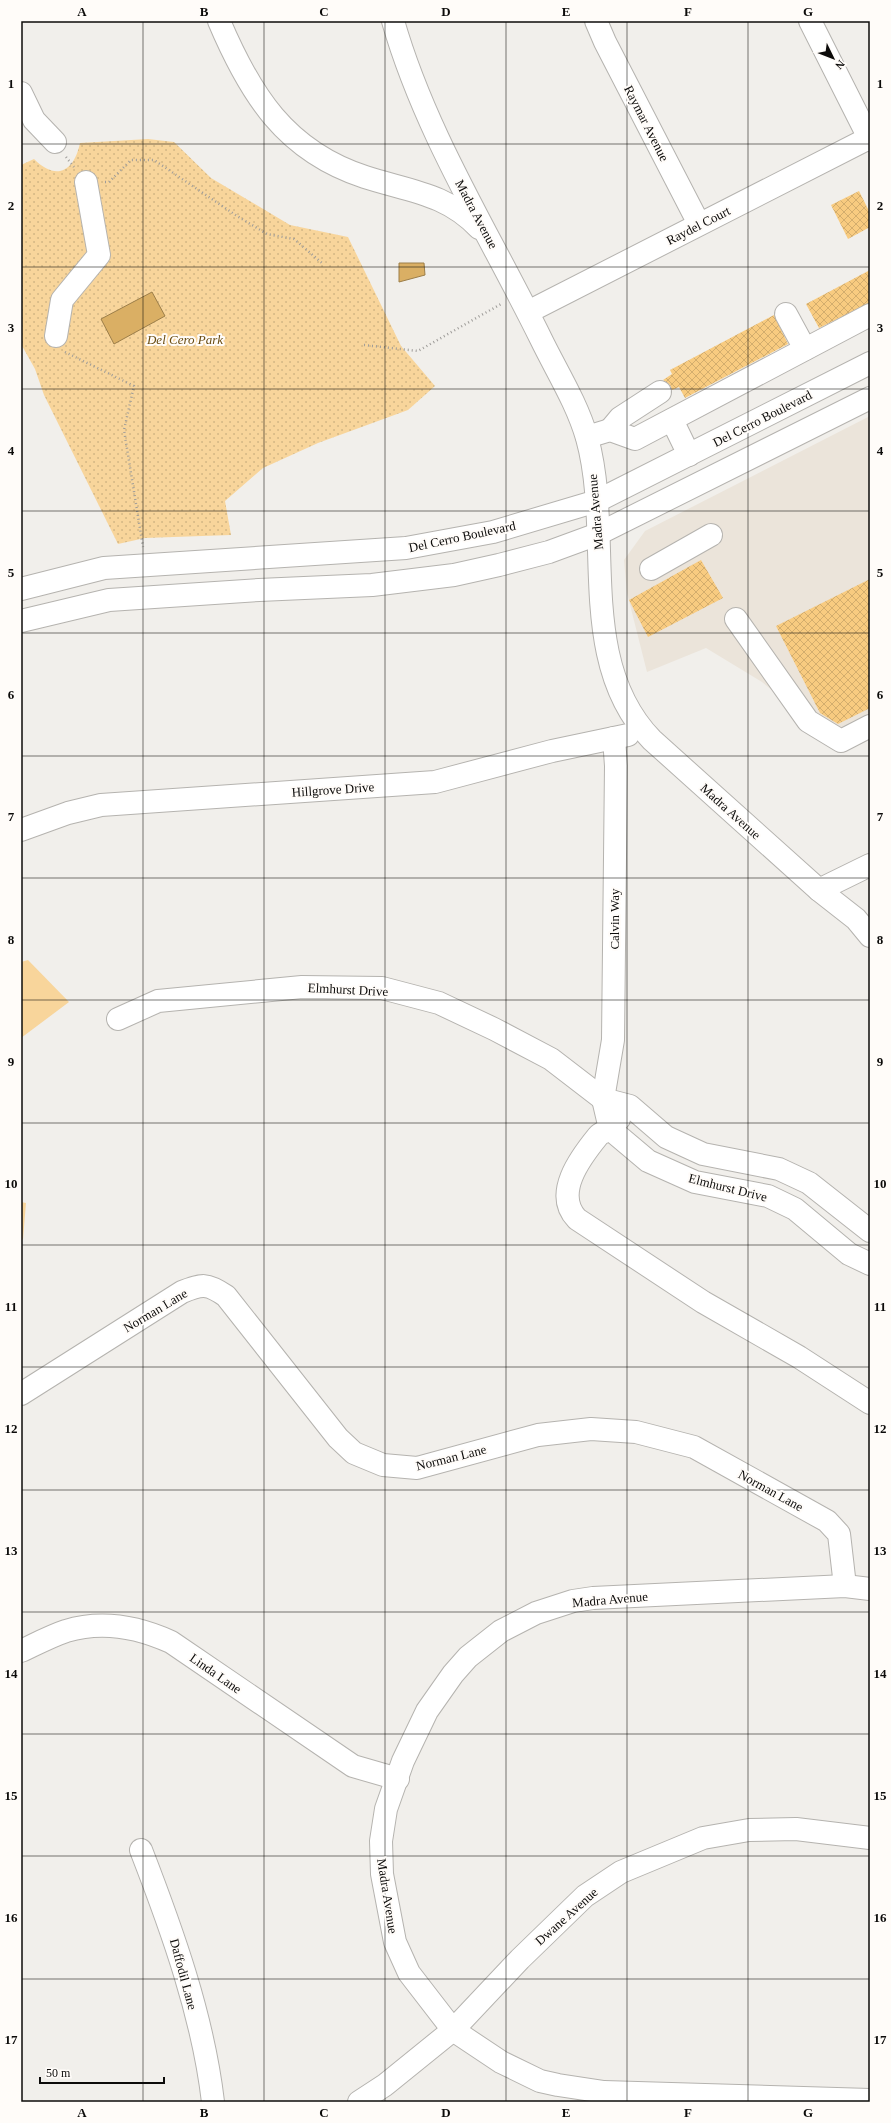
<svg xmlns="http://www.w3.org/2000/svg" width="891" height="2123" font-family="'Times New Roman',serif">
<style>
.built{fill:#ebe4da}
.grass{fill:#f8d59b}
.park{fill:url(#park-dots)}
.water{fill:#daaf64;stroke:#9c7e49}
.building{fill:url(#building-cross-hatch)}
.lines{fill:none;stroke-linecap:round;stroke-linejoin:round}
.minor-casing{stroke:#b5b3af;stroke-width:24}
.path{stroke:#9e9c99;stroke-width:2.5;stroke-dasharray:1 3;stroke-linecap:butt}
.minor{stroke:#fff;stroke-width:22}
.grid{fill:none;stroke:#0c0b0a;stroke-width:1;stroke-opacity:0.55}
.labels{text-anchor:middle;stroke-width:4;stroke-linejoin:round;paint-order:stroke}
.street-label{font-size:13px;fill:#0c0b0a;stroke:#fffcf9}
.park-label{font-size:13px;font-style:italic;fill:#694c11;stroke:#fffcf9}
.neatline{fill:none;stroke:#0c0b0a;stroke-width:1.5}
.grid-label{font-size:13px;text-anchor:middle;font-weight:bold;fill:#0c0b0a}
</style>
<defs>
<pattern id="park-dots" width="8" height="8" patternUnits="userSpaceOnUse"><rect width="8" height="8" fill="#f8d59b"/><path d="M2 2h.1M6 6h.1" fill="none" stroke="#d3b684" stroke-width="1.8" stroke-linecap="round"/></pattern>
<pattern id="building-cross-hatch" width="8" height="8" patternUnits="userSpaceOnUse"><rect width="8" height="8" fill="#f8cb80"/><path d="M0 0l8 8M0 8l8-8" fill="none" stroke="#d3ad6d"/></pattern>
</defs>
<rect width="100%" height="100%" fill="#f1efeb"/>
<path class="built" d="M870 416V736L843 749 762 682 706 648 647 672 627 593 624 560 645 531Z"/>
<g class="grass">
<path d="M28 960 69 1002 21 1038V962Z"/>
<path d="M21 1202 26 1203 23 1239 21 1240Z"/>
</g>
<path class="park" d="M148 139 174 142 211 178 290 225 348 237 401 346 435 386 408 410 318 443 263 468 225 501 231 535 145 538 118 544 44 395 35 369 21 344V165L34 159C56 181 74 172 80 143Z"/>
<g class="water">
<path d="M399 263H424L425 275 399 282Z"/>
<path d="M152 292 165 316 114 344 101 319Z"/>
</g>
<g class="building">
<path d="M859 191 870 213V227L848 239 831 205Z"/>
<path d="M870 270V303L819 328 806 304Z"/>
<path d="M774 315 788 344 685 398 679 387 672 390 670 385 663 380 672 374 670 370Z"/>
<path d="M701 560 723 598 648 637 629 600Z"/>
<path d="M870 579V708L838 724 820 713 776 626Z"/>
</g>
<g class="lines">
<g class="minor-casing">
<g id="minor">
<path d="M219 21C250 94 285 151 365 177 408 191 446 193 479 228"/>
<path d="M393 21C425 133 490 235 541 339 556 370 577 403 587 438 614 535 575 661 652 740L819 890 856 919 870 936"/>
<path d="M596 21 605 42 699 224"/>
<path d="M810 21 870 140"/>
<path d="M21 93 34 120 55 142"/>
<path d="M528 312 869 138"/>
<path d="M786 314 805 349"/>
<path d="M56 336 62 300 99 255 86 182"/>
<path d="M672 420 689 455"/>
<path d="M610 430 620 418 660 392"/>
<path d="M587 437 610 430 635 439 870 315"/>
<path d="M651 569 711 535"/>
<path d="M21 589 104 568 406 548 493 532 597 501 870 363"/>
<path d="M736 619 808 721 841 741 870 726"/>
<path d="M21 621 109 600 259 590 372 585 454 575 499 565 549 552 598 534 870 398"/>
<path d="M614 738 616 766 613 1040 603 1099 610 1129 648 1161 695 1182 768 1196 795 1209 849 1254 870 1264"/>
<path d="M21 830 68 813 101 805 435 782 552 751 628 735"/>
<path d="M819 890 870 865"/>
<path d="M118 1019 158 1001 302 987 382 988 439 1003 494 1029 551 1059 603 1099 630 1106 666 1137 703 1154 779 1169 809 1183 870 1231"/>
<path d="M619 1119C616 1122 614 1126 611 1128 607 1132 601 1132 598 1136 580 1158 553 1194 577 1219L703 1302 799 1357 870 1403"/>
<path d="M21 1394 182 1292C202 1284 207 1283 226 1296L338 1438 354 1453 383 1465 417 1468 538 1435 591 1429 636 1432 694 1447 827 1521 839 1534 845 1586"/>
<path d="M870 1589 845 1586 593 1598 573 1601 536 1613 501 1631 468 1657 453 1674 427 1711 403 1761 386 1809 381 1841 382 1874 395 1942 409 1973 453 2030 501 2062 540 2081 558 2085 604 2092 870 2100"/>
<path d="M21 1651C36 1644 51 1636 66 1631 102 1620 138 1627 171 1642L353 1766 398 1779"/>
<path d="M141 1850C172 1930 203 2016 213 2102"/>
<path d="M359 2102 385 2085 453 2030 520 1959 585 1896 621 1872 703 1838 749 1830 796 1829 870 1838"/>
</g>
</g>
<g class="path">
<path d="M66 157 74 167"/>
<path d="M105 182H109L131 160H154L237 216 267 234 294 239 322 263"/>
<path d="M364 345 418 351 501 304"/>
<path d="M65 352 134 386 124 430 143 547"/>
</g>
<use href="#minor" class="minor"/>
</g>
<path class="grid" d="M143 21V2102M264 21V2102M385 21V2102M506 21V2102M627 21V2102M748 21V2102M21 144H870M21 267H870M21 389H870M21 511H870M21 633H870M21 756H870M21 878H870M21 1000H870M21 1123H870M21 1245H870M21 1367H870M21 1490H870M21 1612H870M21 1734H870M21 1856H870M21 1979H870"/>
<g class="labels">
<g class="street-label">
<text transform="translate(647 123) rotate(63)" y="5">Raymar Avenue</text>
<text transform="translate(477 214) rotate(62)" y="5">Madra Avenue</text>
<text transform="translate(698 225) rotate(-27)" y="5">Raydel Court</text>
<text transform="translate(762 418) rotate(-27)" y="5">Del Cerro Boulevard</text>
<text transform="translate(595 512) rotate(-95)" y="5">Madra Avenue</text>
<text transform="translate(462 536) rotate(-12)" y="5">Del Cerro Boulevard</text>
<text transform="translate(333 789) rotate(-4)" y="5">Hillgrove Drive</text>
<text transform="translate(731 811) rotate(42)" y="5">Madra Avenue</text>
<text transform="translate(614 919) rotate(-90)" y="5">Calvin Way</text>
<text transform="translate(348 989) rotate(3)" y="5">Elmhurst Drive</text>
<text transform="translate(728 1187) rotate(14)" y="5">Elmhurst Drive</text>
<text transform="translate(155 1310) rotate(-31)" y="5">Norman Lane</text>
<text transform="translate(451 1457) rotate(-14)" y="5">Norman Lane</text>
<text transform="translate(771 1490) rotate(29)" y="5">Norman Lane</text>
<text transform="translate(610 1599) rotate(-5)" y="5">Madra Avenue</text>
<text transform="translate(216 1673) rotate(35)" y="5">Linda Lane</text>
<text transform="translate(388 1896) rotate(81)" y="5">Madra Avenue</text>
<text transform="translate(566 1916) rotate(-42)" y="5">Dwane Avenue</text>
<text transform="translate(184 1974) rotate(75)" y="5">Daffodil Lane</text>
</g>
<g class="park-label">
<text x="185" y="344">Del Cero Park</text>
</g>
</g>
<rect width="891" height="2123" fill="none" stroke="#fffcf9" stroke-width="44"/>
<g transform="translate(833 58) rotate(133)" stroke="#fffcf9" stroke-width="3" paint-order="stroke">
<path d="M0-3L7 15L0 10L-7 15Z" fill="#0c0b0a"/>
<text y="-6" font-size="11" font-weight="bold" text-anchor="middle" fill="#0c0b0a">N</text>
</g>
<path d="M40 2077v6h124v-6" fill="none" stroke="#0c0b0a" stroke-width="2"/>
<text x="46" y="2077" font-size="12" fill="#0c0b0a" stroke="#fffcf9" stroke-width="3" paint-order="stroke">50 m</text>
<rect x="22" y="22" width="847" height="2079" class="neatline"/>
<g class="grid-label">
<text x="82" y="16">A</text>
<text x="204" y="16">B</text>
<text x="324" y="16">C</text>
<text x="446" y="16">D</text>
<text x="566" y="16">E</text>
<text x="688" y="16">F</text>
<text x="808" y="16">G</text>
<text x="11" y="88">1</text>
<text x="880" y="88">1</text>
<text x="11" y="210">2</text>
<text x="880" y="210">2</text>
<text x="11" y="332">3</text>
<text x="880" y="332">3</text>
<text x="11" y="455">4</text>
<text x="880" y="455">4</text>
<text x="11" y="577">5</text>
<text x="880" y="577">5</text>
<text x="11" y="699">6</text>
<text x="880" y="699">6</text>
<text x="11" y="821">7</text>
<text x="880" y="821">7</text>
<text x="11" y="944">8</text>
<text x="880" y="944">8</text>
<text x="11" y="1066">9</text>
<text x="880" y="1066">9</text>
<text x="11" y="1188">10</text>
<text x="880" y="1188">10</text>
<text x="11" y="1311">11</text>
<text x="880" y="1311">11</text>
<text x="11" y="1433">12</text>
<text x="880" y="1433">12</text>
<text x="11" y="1555">13</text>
<text x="880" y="1555">13</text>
<text x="11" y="1678">14</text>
<text x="880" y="1678">14</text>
<text x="11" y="1800">15</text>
<text x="880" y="1800">15</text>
<text x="11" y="1922">16</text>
<text x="880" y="1922">16</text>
<text x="11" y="2044">17</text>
<text x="880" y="2044">17</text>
<text x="82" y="2117">A</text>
<text x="204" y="2117">B</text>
<text x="324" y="2117">C</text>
<text x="446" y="2117">D</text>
<text x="566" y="2117">E</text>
<text x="688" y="2117">F</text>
<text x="808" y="2117">G</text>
</g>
</svg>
